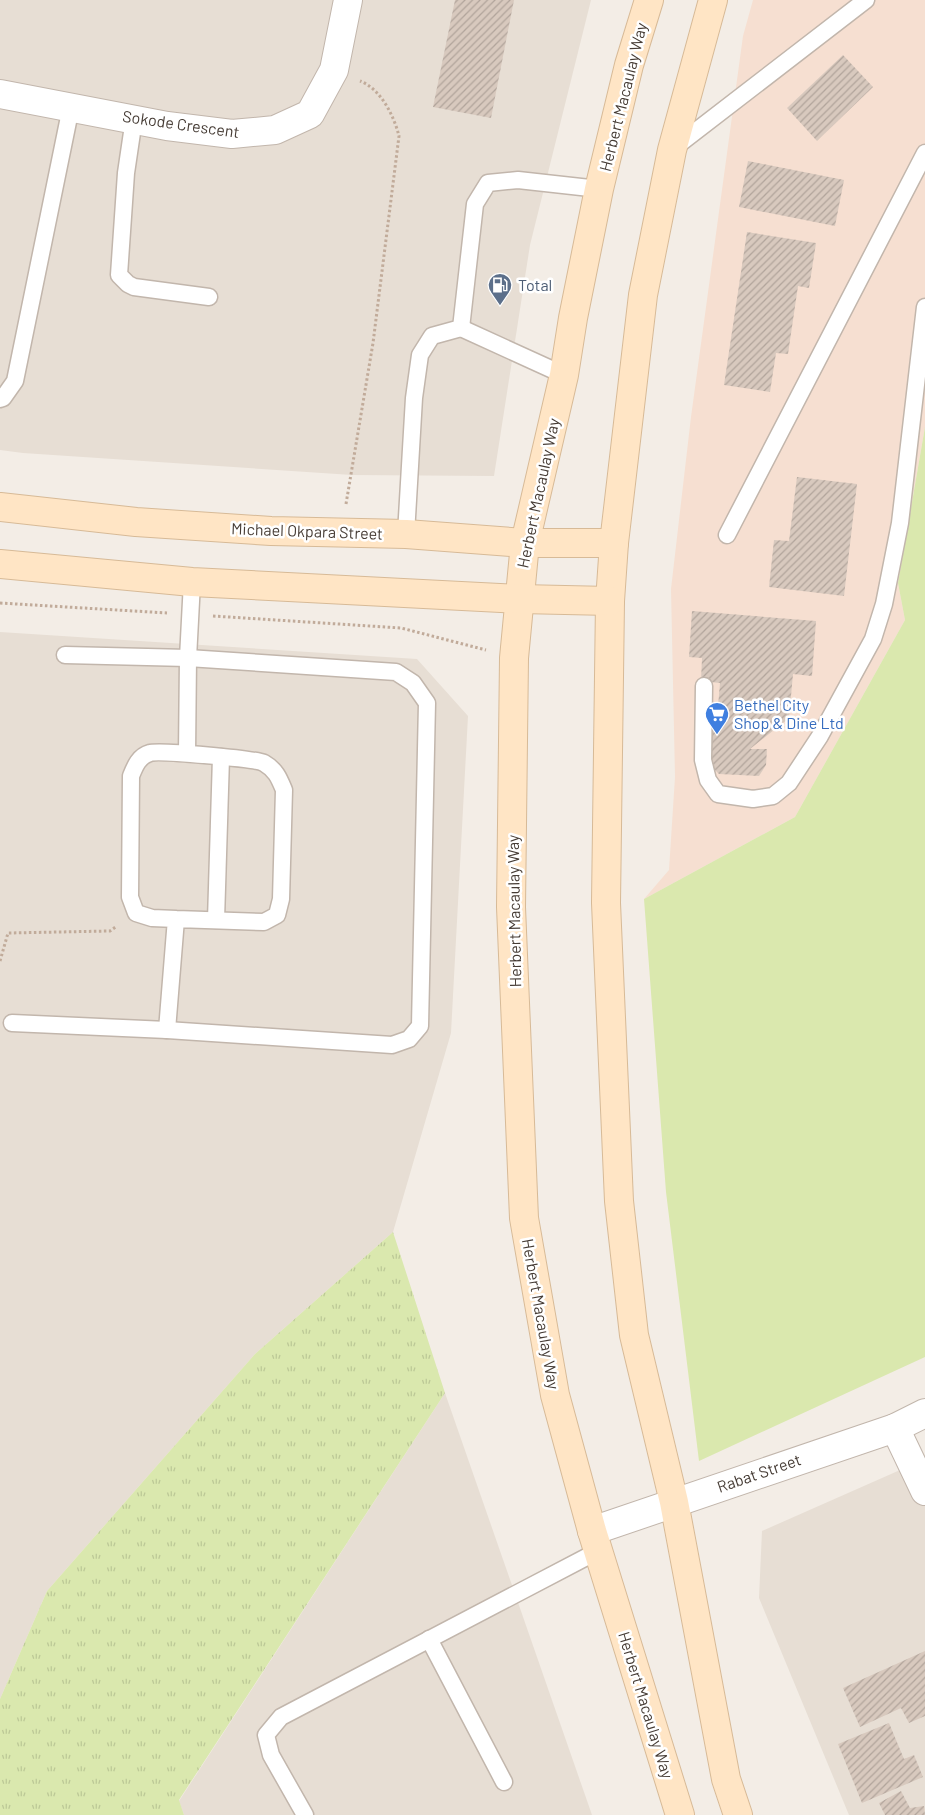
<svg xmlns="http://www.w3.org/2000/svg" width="925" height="1815" font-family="Barlow,sans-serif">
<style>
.residential{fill:#e7ded4}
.commercial{fill:#f6dfd1}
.grass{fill:url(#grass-tufts)}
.park{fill:#dae8ae}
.building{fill:url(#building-hatch)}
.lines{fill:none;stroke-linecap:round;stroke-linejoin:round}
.lane-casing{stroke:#c2b6ac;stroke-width:19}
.street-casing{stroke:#c2b6ac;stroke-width:30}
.secondary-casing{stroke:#d7ba97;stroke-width:30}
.path{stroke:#c1ab9a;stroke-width:3;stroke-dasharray:2.5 2.5;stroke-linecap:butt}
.lane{stroke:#fff;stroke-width:16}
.street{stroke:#fff;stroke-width:28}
.secondary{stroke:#ffe5c5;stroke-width:28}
.labels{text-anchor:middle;stroke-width:5;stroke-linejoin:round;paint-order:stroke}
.street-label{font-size:16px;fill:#463c35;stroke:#fff}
.service-label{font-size:16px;fill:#4e5e75;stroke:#fff;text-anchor:start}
.shop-label{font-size:16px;fill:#366cbe;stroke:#fff;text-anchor:start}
</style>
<defs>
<pattern id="grass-tufts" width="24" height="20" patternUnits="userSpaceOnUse" patternTransform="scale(1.25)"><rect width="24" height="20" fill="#dae8ae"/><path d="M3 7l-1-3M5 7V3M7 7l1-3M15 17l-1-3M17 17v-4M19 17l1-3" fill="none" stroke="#bcc896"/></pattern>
<pattern id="building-hatch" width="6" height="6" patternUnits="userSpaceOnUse" patternTransform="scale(1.25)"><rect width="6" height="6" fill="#d8c9be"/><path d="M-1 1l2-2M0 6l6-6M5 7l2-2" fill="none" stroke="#b1a49b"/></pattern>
</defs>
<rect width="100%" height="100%" fill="#f3ede6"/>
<g class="residential">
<path d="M0 0H591L530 245 494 476 352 475 23 453 0 450Z"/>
<path d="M0 632 417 659 468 716 451 1033 393 1232 255 1354 47 1591 0 1699Z"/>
<path d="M445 1393 592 1815H184L179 1801Z"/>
<path d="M925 1459V1815H849L759 1598 762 1531Z"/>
</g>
<path class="commercial" d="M753 0H925V427L898 583 905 620 795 817 644 899 669 870 675 777 671 589 691 417 743 36Z"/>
<path class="grass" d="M393 1232 445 1393 179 1800 184 1815H0V1699L47 1591 255 1354Z"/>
<path class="park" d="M925 427V1357L699 1461 666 1192 644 899 795 817 905 620 898 583Z"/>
<g class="building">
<path d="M455 0H514L491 118 433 107Z"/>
<path d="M843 55 873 87 817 141 787 108Z"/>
<path d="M748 161 844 180 835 226 739 207Z"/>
<path d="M747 232 816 243 809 288 798 286 788 354 776 353 770 392 724 385Z"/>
<path d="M797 477 857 484 844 596 769 587 774 540 789 541Z"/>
<path d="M692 611 816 621 812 676 793 674 789 718 750 749H767L766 765 759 776 719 774 706 761 709 729 716 730 720 683 701 681 702 658 689 657Z"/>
<path d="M925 1651V1716L909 1723 901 1708 860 1727 843 1688Z"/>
<path d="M889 1723 904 1759 914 1755 923 1777 862 1803 838 1744Z"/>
<path d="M901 1791 910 1808 924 1806 925 1815H885L879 1803Z"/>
</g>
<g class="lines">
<g class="lane-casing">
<g id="lane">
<path d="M134 119 126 173 119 275 128 284 134 287 209 297"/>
<path d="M674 148 866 0"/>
<path d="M461 328 564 375"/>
<path d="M0 399 3 398 15 381 71 107"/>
<path d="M406 534 414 398 420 355 432 336 461 328 475 204 488 183 518 180 599 189"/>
<path d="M727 535 925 153"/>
<path d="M704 686 703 760 708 780 718 794 753 799 773 796 789 783 820 736 873 639 884 604 900 523 925 307"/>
<path d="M187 753 188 658 192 582"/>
<path d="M216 920 221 757"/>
<path d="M12 1023 167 1030 392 1045 409 1039 420 1026 427 703 413 683 396 672 188 658 65 655"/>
<path d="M167 1030 176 919 264 922 277 915 281 899 284 790C279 778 276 770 264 763 256 759 159 750 150 753 139 756 135 766 131 776L130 897 136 913 152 918 176 919"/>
<path d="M429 1639 504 1782"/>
<path d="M305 1815 271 1755 266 1735 281 1717 598 1551"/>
</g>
</g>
<g class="street-casing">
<g id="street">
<path d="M0 94 167 126 232 134 275 130 310 114 334 70 348 0"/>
<path d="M895 1428 925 1491"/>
<path d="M592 1531 895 1428 925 1413"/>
</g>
</g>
<g class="secondary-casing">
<g id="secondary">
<path d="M649 0 629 65 599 189 573 318 564 375 525 543 514 658 511 907 524 1218 555 1395 592 1531 680 1815"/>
<path d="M713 0 672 150 643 295 614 543 610 601 606 903 619 1201 634 1335 674 1502 726 1779 738 1815"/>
<path d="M0 507 136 522 271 531 406 534 525 543H614"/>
<path d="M0 564 192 582 520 599 610 601"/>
</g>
</g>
<g class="path">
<path d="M346 504 373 343 399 136C394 116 381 89 360 81"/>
<path d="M0 603 167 613"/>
<path d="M213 616 401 628 486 650"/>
<path d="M0 961 8 933 110 931 117 926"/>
</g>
<use href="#lane" class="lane"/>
<use href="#street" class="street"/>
<use href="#secondary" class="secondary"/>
</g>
<defs>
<g id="fuel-pin" transform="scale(1.25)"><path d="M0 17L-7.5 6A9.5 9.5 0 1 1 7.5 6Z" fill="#5c6f8a" stroke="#fff"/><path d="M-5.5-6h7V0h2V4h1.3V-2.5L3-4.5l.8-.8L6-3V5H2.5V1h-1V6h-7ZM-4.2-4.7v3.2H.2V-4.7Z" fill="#fff"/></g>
<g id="supermarket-pin" transform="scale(1.25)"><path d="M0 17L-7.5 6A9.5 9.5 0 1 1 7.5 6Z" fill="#3f7fe0" stroke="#fff"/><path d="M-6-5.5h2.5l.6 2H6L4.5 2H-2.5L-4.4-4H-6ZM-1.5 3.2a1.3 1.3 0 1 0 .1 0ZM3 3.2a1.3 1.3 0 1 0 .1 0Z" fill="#fff"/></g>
</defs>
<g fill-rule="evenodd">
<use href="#fuel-pin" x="500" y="285"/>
<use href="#supermarket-pin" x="717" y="714"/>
</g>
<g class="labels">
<g class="street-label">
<text transform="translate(623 97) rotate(-76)" y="6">Herbert Macaulay Way</text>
<text transform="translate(181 124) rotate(8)" y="6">Sokode Crescent</text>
<text transform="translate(538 493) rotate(-78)" y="6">Herbert Macaulay Way</text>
<text transform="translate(307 531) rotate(2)" y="6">Michael Okpara Street</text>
<text transform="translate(514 911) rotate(-91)" y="6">Herbert Macaulay Way</text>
<text transform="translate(541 1314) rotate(80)" y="6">Herbert Macaulay Way</text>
<text transform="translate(759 1473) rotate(-19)" y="6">Rabat Street</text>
<text transform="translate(646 1705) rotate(73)" y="6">Herbert Macaulay Way</text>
</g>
<g class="service-label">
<text x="518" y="291">Total</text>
</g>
<g class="shop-label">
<text x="734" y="711">Bethel City<tspan x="734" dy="18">Shop &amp; Dine Ltd</tspan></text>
</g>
</g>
</svg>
